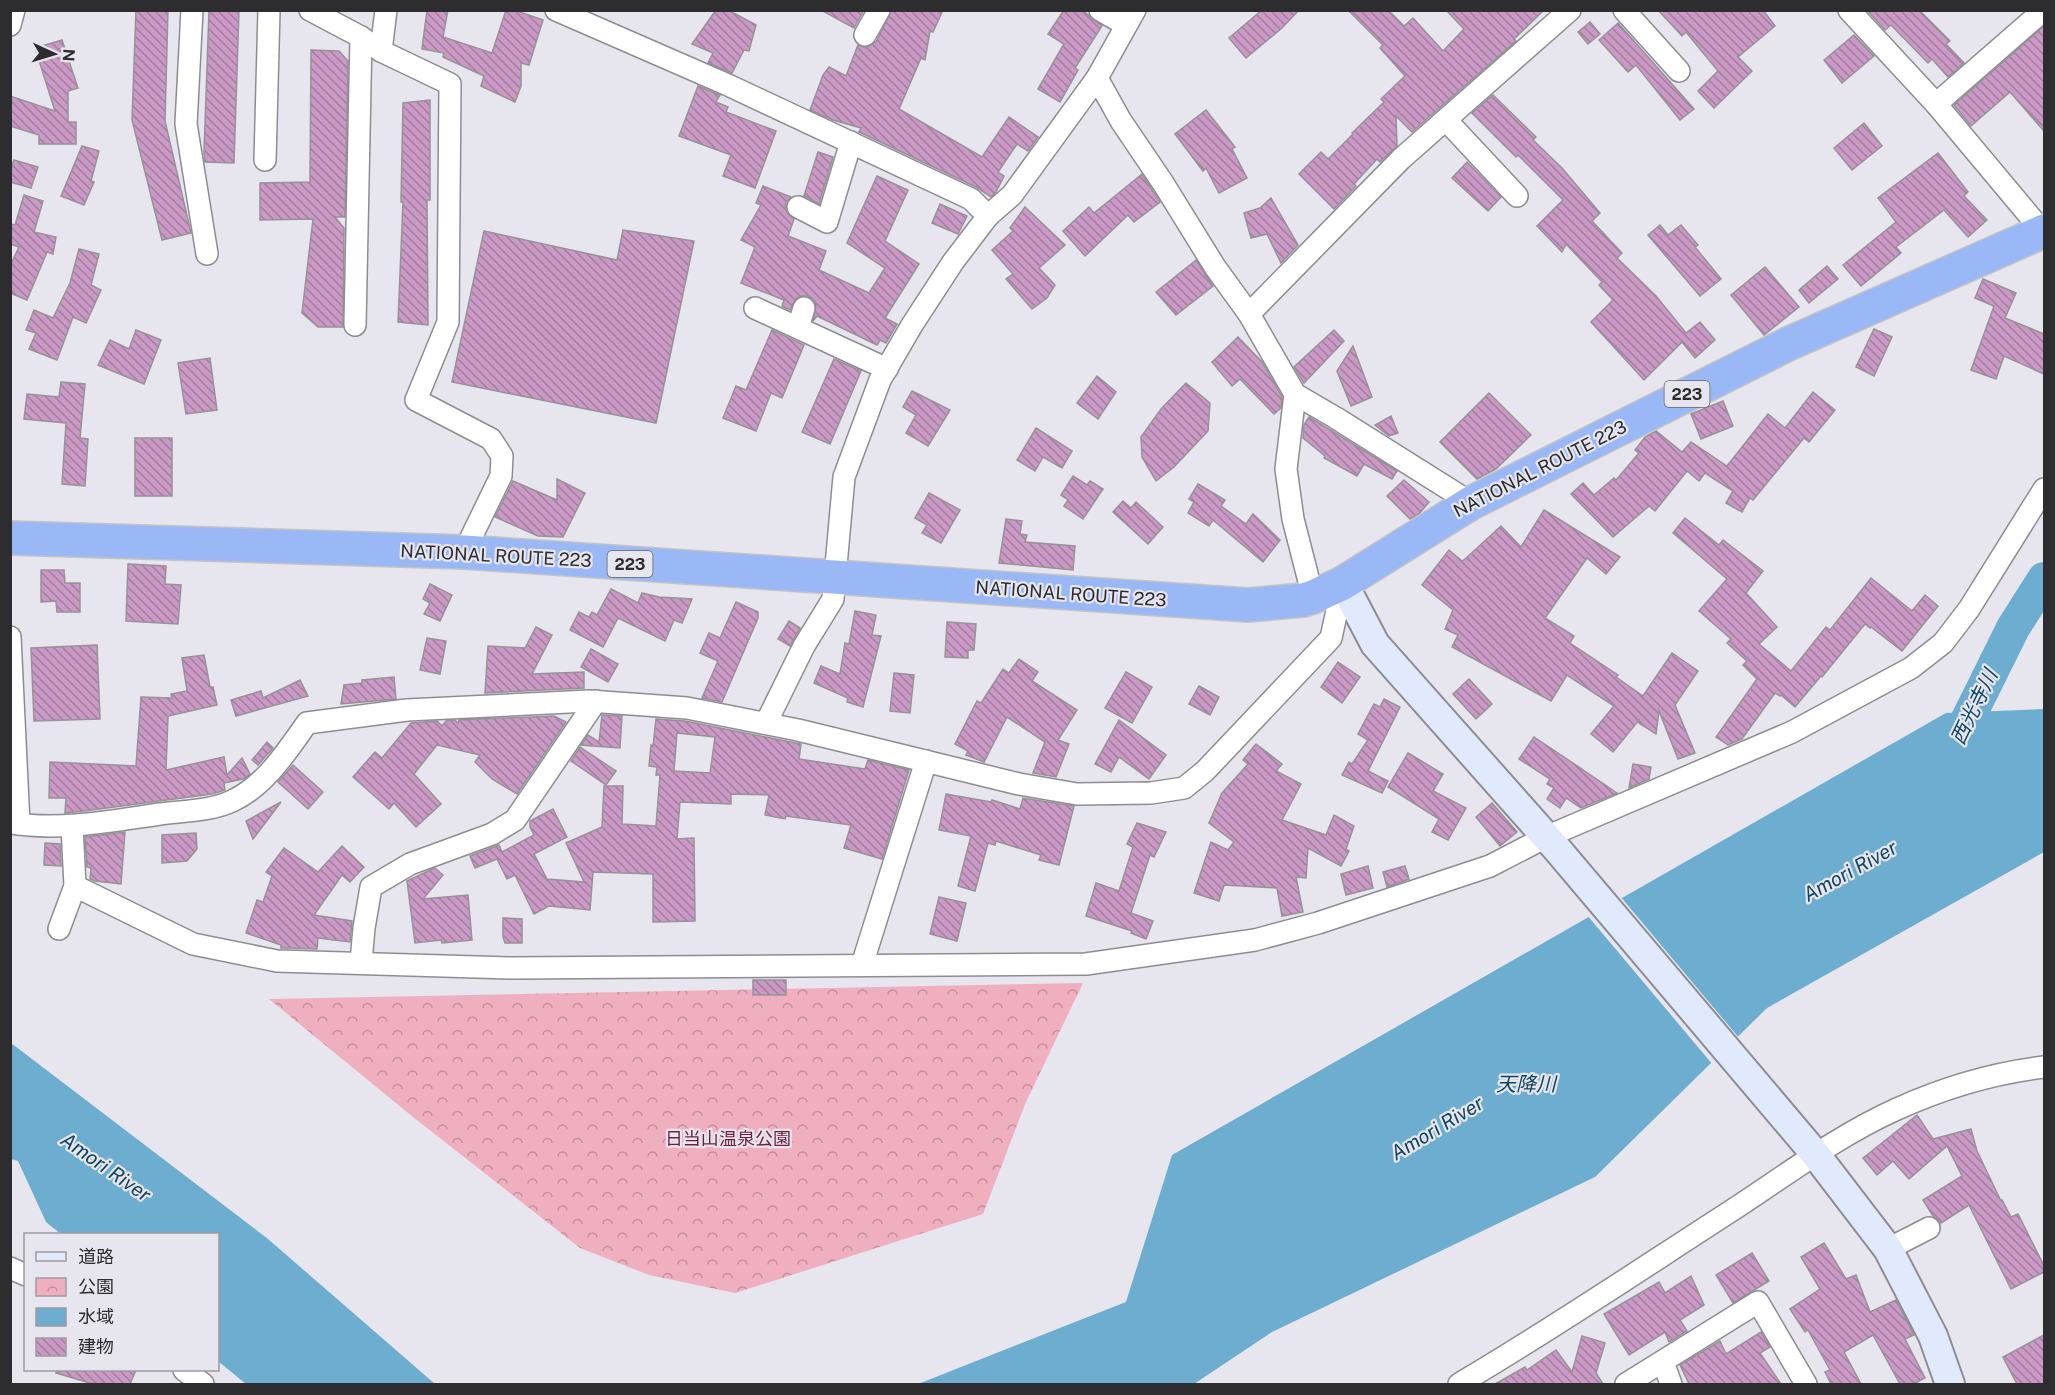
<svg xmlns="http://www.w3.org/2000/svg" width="2055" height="1395" font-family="'Public Sans','Noto Sans JP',sans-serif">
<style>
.park{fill:url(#park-crowns)}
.water{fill:#6cadd0}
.pier{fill:#e7e5ed}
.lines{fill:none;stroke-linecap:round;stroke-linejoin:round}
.river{stroke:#6cadd0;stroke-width:34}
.building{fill:url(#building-back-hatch);stroke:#979296;stroke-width:1.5;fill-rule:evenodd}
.street-casing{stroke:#8e8c93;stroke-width:24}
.secondary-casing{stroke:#8e8c93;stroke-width:32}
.highway-casing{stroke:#c4c4c5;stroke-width:36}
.street{stroke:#fff;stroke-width:21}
.secondary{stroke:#e1e9fc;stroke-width:28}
.highway{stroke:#9ab7f6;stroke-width:33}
.labels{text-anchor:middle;stroke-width:4.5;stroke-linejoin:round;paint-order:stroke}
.shield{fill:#e7e5ed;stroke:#656468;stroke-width:1.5}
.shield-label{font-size:16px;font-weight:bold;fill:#2d2c2f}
.street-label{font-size:18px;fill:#2d2c2f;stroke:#e7e5ed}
.park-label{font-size:18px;fill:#6e1f3b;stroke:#e7e5ed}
.water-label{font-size:20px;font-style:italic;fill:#0f455e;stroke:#e7e5ed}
</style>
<defs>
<pattern id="park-crowns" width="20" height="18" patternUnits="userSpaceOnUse" patternTransform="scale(1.5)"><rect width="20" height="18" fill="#f0afbf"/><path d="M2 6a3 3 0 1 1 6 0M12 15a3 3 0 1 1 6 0" fill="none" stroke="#c38f9c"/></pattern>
<pattern id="building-back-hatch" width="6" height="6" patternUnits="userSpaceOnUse" patternTransform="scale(1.5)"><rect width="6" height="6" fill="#cb99c5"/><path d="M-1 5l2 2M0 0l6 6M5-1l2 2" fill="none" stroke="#a57da0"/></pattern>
</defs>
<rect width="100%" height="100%" fill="#e7e5ed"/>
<path class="park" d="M1083 983 1026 1102 983 1214 735 1293 649 1275 580 1248 413 1117 269 999Z"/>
<g class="water">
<path d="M2044 709V852L1767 1008 1595 1177 1272 1332 1194 1384H918L1126 1302 1172 1155 1946 713Z"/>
<path d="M11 1043 268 1239 435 1384H246L218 1361V1234H61L46 1222 18 1161 11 1159Z"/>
</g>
<path class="pier" d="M1620 896 1740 1039 1713 1065 1587 915Z"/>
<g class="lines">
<path class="river" d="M1951 753 2013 628 2044 579"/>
</g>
<g class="building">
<path d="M136 10H168L165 121 191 233 162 240 132 120Z"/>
<path d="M209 10H239L234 163 205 162 204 153Z"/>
<path d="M427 10H448L443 37 492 53 506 10H514L543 20 529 65 521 63V86L515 102 481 86 484 76 443 57 444 53 422 49Z"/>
<path d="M716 10H728L756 25 749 51 744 50 732 73 708 63 713 53 692 44Z"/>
<path d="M821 10H864L854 28Z"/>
<path d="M892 10H943L933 32 930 31 925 60 921 58 899 109 982 157 1009 117 1038 137 1028 151 1017 144 998 172 1004 176 996 192 991 197 976 187 859 132 861 128 833 120 810 110 823 75 829 67 846 76 858 45 866 48 876 42Z"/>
<path d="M1064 10H1082L1102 26 1075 68 1078 70 1060 102 1038 89 1064 44 1048 34Z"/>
<path d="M1262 10H1299L1282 28 1246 58 1229 38Z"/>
<path d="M1348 10H1388L1404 26 1413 18 1443 51 1464 29 1446 10H1544L1514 39 1516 41 1412 132 1396 116 1397 146 1380 162 1377 159 1354 184 1356 186 1334 209 1299 174 1321 152 1328 159 1353 134 1352 133 1384 102 1381 99 1405 76 1380 48 1383 45Z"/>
<path d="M1658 10H1763L1775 26 1738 57 1752 71 1714 108 1698 91 1718 71 1686 32 1682 36Z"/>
<path d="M1867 10H1919L1950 41 1946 44 1964 63 1948 77 1932 59 1928 63 1891 25 1885 30Z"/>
<path d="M1590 22 1600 34 1588 44 1578 32Z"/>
<path d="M1618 23 1694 109 1680 120 1636 65 1628 72 1599 40Z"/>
<path d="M2044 26V131L2010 92 1971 126 1954 105Z"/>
<path d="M1854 35 1874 56 1842 83 1824 60Z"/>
<path d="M62 40 78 88 68 91V122H76V144H39V135L10 126V96L55 111 35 48Z"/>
<path d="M311 50 339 51 348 61 345 217H335L344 228 343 327H318L302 313 313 219 260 220V183L310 182Z"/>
<path d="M698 86 720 95 716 102 728 107 726 112 776 131 755 188 723 176 731 155 679 136Z"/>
<path d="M1493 95 1536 137 1533 140 1562 168 1600 213 1592 221 1622 253 1617 258 1656 296 1686 333 1700 322 1715 340 1695 358 1682 342 1644 380 1591 322 1613 300 1599 285 1602 282 1566 244 1562 252 1537 226 1563 200 1518 155 1516 157 1472 113Z"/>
<path d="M430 100V200H427L428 325 398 322 403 202H401L403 103Z"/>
<path d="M1206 110 1235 147 1232 149 1247 178 1219 193 1206 168 1203 171 1175 134Z"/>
<path d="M1864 123 1882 146 1852 170 1834 148Z"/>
<path d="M82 146 99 151 91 181 94 182 84 205 61 196Z"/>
<path d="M818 152 833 157 819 204 804 196Z"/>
<path d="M1938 153 1968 192 1964 196 1987 220 1968 237 1944 210 1896 247 1901 253 1861 286 1843 265 1896 222 1878 198Z"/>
<path d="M14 160 38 167 31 188 10 182V170Z"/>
<path d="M1467 162 1501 197 1488 211 1452 178Z"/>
<path d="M1142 174 1160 202 1134 222 1128 215 1085 256 1063 231 1089 207 1094 213Z"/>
<path d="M877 176 908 190 885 241 919 264 885 318 897 324 886 343 880 340 877 345 817 316 813 321 816 306 814 300 808 296H802L796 298 790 310 782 306 784 300 741 283 755 247 741 240 761 205 756 203 763 186 791 197 786 202 785 208 788 214 794 219 788 236 826 251 819 270 869 293 885 268 847 243Z"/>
<path d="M24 195 43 201 34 232 56 237 53 254 47 252 27 300 10 293V266L19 247 10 244V224L15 225Z"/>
<path d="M1271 198 1298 245 1281 263 1267 234 1251 238 1244 213 1260 208Z"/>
<path d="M940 204 967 216 958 234 932 223Z"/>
<path d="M1025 207 1065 245 1039 268 1055 285 1047 298 1032 309 1006 279 1013 274 992 250 1013 231 1010 228Z"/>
<path d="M1660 225 1668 235 1681 225 1698 245 1695 247 1721 279 1700 296 1648 235Z"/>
<path d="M623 230 694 241 656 423 452 382 484 231 617 260Z"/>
<path d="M79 249 99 254 91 285 101 290 86 323 73 317 57 360 29 349 36 333 26 330 34 310 53 318 70 283Z"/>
<path d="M1196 260 1213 286 1176 315 1156 292Z"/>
<path d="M1827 266 1838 279 1809 303 1799 290Z"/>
<path d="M1765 267 1799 307 1764 335 1731 295Z"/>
<path d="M1983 279 2016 293 2005 318 2044 334V374L2004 356 1996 379 1971 370 1994 306 1975 298Z"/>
<path d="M1874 329 1892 337 1874 376 1856 367Z"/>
<path d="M136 330 161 340 144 384 98 365 110 340 129 349Z"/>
<path d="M772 330 804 345 782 398 771 393 756 431 723 418 736 386 746 390Z"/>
<path d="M1334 330 1344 341 1304 383 1294 367Z"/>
<path d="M1238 337 1262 362 1282 397 1281 408 1274 414 1240 379 1232 386 1212 362Z"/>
<path d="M1353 346 1372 397 1351 406 1337 371Z"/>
<path d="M210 358 217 410 186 414 178 363Z"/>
<path d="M834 359 861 371 830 444 802 432Z"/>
<path d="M1097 376 1116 392 1098 419 1077 403Z"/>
<path d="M61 382 85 384 80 438 88 439 85 486 62 484 66 423 24 419 27 394 59 397Z"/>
<path d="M1186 383 1210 403 1208 431 1174 467 1156 481 1142 457 1141 437 1161 409Z"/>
<path d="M912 391 950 410 928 446 906 433 916 415 903 407Z"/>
<path d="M1813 392 1835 410 1809 442 1804 438 1753 500 1750 498 1742 512 1726 503 1733 491 1705 473 1699 481 1687 471 1655 511 1649 506 1613 537 1571 494 1583 483 1594 495 1614 478 1616 480 1639 453 1635 450 1645 437 1656 431 1682 452 1691 442 1727 466 1768 414 1785 428Z"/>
<path d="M1489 393 1531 435 1496 469 1477 479 1440 442Z"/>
<path d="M1723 401 1733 426 1701 439 1691 414Z"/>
<path d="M1391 416 1398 433 1389 436 1375 425Z"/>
<path d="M1309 417 1397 471 1392 479 1364 464 1357 476 1324 458 1325 456 1303 438 1304 425Z"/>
<path d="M1036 428 1072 451 1062 468 1043 457 1035 471 1017 460Z"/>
<rect x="135" y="438" width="37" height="58"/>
<path d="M1073 476 1087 485 1090 481 1103 489 1083 519 1064 506 1068 500 1061 495Z"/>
<path d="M557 479 585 493 563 537 538 536 495 517 513 481 557 500Z"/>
<path d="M1404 480 1429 502 1419 514 1410 519 1387 496Z"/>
<path d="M1198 484 1225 500 1221 506 1246 524 1253 514 1280 540 1263 562 1213 520 1209 526 1188 513 1194 502 1189 499Z"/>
<path d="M929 493 960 510 941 543 922 533 927 525 915 518Z"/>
<path d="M1123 501 1131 508 1136 502 1163 527 1148 544 1113 512Z"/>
<path d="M1544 510 1620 557 1606 574 1587 558 1545 618 1574 636 1570 643 1618 675 1616 677 1643 696 1672 653 1698 671 1675 705 1695 753 1678 759 1659 711 1656 734 1639 723V720L1613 752 1591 734 1614 706 1567 675 1551 701 1452 647 1458 635 1445 629 1453 610 1422 585 1449 550 1462 561 1464 560 1501 526 1521 547Z"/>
<path d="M1685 518 1719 545 1723 540 1763 571 1746 593 1777 627 1759 644 1791 671 1826 627 1830 630 1871 578 1912 611 1925 595 1938 606 1902 651 1871 627 1870 628 1865 624 1822 677 1821 676 1795 707 1781 695 1780 696 1775 693 1742 739 1728 745 1716 737 1757 679 1743 665 1747 661 1727 643 1731 639 1699 611 1727 579 1673 533Z"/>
<path d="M1006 519 1022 521 1020 534 1027 535 1025 542 1075 546 1073 570 999 563Z"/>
<path d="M128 564 166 566 165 584 181 585 178 624 126 621Z"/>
<path d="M41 570H64L65 583H80V612H57L56 601 41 602Z"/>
<path d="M430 584 452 595 440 621 424 614 430 603 423 599Z"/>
<path d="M611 589 638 603 642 593 659 597 692 599 682 623 674 620 665 641 618 618 603 647 570 630 579 612 589 617 592 612 597 615Z"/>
<path d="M736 602 758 612V618L722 702 702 698 718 661 700 653 709 633 720 638Z"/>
<path d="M855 611 876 615 872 635 881 636 863 707 847 702 848 698 814 683 821 666 840 674 845 643 849 644Z"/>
<path d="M789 621 800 628 790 646 778 639Z"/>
<path d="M947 622 976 624 974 650H968V658L945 657Z"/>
<path d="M536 627 552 635 532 674 584 672V688L485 693 488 646 525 648Z"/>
<path d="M427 638 446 641 440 674 420 670Z"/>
<path d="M97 645 100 719 34 721 31 648Z"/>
<path d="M591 649 618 664 608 682 581 667Z"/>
<path d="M204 655 210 687H213L217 705 168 716 166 770 224 757 227 775 242 758 250 774 247 777 243 779 224 783 225 790 212 794 84 811 65 813 66 798H49L50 762 136 766 141 697 172 698 171 694 187 691 182 658Z"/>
<path d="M1019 659 1038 672 1032 681 1077 710 1058 740 1069 744 1056 777 1033 773 1045 742 1007 717 984 762 966 755 968 751 955 744 977 701 981 703 1003 669 1009 673Z"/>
<path d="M1338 662 1360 677 1342 703 1321 687Z"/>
<path d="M1126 672 1152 687 1132 723 1105 708Z"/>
<path d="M894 673 914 675 910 713 890 711Z"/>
<path d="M394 677 396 699 341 704 344 685 362 683V680Z"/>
<path d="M1469 679 1492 704 1476 719 1453 694Z"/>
<path d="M300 680 308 696 236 716 231 700 261 691 263 698Z"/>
<path d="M1199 686 1219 697 1210 715 1189 704Z"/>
<path d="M1384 699 1400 707 1368 771 1388 781 1382 793 1342 775 1349 762 1352 764 1368 740 1358 734 1374 704 1380 707Z"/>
<path d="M602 715 622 716 620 748 581 745 588 735 599 742Z"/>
<path d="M554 716 566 722 517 794 492 779 475 762 480 755 437 745 414 774 441 804 416 827 394 803 389 809 353 777 375 752 382 758 411 723 437 721 442 726 446 721 455 720 458 723 459 720Z"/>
<path d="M656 719 685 721 801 744 799 759 865 769 868 760 909 770 882 859 844 848 851 825 786 816 785 819 765 815 769 795 731 794V804L680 802 677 839 694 838 695 921 653 922V874L593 872 590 910 549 906 534 914 515 875 507 879 497 859 475 868 470 856 499 845 502 852 534 835 530 827V821L553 809 567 837 534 854 547 879 584 882 566 843 602 827 604 786H623L622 824 656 826 660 775H656L657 767 649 766 651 745 653 746ZM677 733 715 737 710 773 674 771Z"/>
<path d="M1119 720 1166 755 1149 779 1119 757 1111 772 1095 764Z"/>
<path d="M1534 737 1567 759 1617 793 1581 808 1566 798 1560 808 1547 799 1554 788 1547 784 1550 779 1519 759Z"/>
<path d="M267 742 273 748 258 765 252 760Z"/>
<path d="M1256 744 1282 764 1276 771 1301 784 1282 820 1326 835 1334 815 1354 826 1346 849 1349 851 1341 866 1308 848 1306 878 1296 877 1303 912 1282 916 1277 888 1224 885 1219 901 1194 893 1211 842 1228 850 1234 842 1209 823 1222 793 1248 764 1243 760Z"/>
<path d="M580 747 616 771 606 785 571 761Z"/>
<path d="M1408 753 1443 774 1433 791 1466 808 1448 840 1432 832 1439 819 1388 787Z"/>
<path d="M1633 764 1651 767 1649 779 1629 788Z"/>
<path d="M293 765 323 792 308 809 278 782Z"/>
<path d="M946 794 991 802 992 800 1020 809 1023 798 1074 806 1059 865 1039 860 1041 855 996 841 995 845 988 843 975 891 958 886 971 836 939 830Z"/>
<path d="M281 802 253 839 246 821Z"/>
<path d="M1492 803 1517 832 1500 846 1476 817Z"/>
<path d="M1137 823 1166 832 1154 857 1150 855 1131 913 1153 921 1146 939 1131 933 1132 931 1086 916 1096 883 1119 891 1133 847 1127 844Z"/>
<path d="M125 832 121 884 95 881 90 879 91 868 87 867 85 837Z"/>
<path d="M196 833 197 849 187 861 162 863V835Z"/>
<path d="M45 843 60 844 61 866 44 865Z"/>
<path d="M342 846 364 867 350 882 342 875 314 915 352 921 350 942 318 938 317 949 285 948H281V945L246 933 257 900 263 902 272 876 266 872 284 848 318 872Z"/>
<path d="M1368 866 1373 888 1346 895 1341 874Z"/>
<path d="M1405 866 1409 879 1387 887 1383 872Z"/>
<path d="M435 868 443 875 423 899 468 895 472 940 442 943 441 940 415 943 407 881Z"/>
<path d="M939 897 966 903 957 941 930 934Z"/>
<path d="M503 918 522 919V943H505L503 937Z"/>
<rect x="753" y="980" width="33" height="15"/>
<path d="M1917 1115 1933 1139 1971 1129 1977 1151 2001 1201 2002 1200 2011 1217 2018 1214 2044 1266V1272L2011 1289 1969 1205 1941 1223 1933 1216 1923 1200 1962 1176 1947 1146 1909 1179 1893 1161 1877 1175 1863 1158Z"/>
<path d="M1824 1243 1846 1279 1856 1275 1870 1312 1896 1300 1914 1335 1905 1339 1925 1378 1913 1384H1900L1873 1335 1844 1352 1861 1384H1831L1825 1372 1830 1370 1808 1330 1805 1332 1790 1309 1820 1289 1801 1257Z"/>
<path d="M1752 1253 1769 1281 1733 1303 1716 1275Z"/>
<path d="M1691 1276 1704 1305 1680 1320 1687 1331 1669 1342 1665 1332 1629 1355 1604 1314 1659 1282 1665 1293Z"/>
<path d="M1761 1332 1770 1347 1760 1353 1781 1384H1689L1680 1365 1720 1341 1726 1354Z"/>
<path d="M2044 1335V1384H2017L2003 1357Z"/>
<path d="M1582 1336 1605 1343 1596 1373 1603 1384H1495L1525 1367 1527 1370 1556 1350 1572 1372Z"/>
<path d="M57 1370H136L130 1384H93L56 1373Z"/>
</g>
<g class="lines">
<g class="street-casing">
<g id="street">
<path d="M192 10 186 124 207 254"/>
<path d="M310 10 361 37 381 51 450 84 448 322 416 400 491 439 502 456 501 476 464 552"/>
<path d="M556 10 728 85 971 199 988 216"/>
<path d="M1100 10 1126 25"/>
<path d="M1624 10 1679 71"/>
<path d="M1849 10 1936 104 2043 232"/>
<path d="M10 25 14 10"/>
<path d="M865 35 879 10"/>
<path d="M381 51 386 10"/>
<path d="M1097 78 1121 121 1163 183 1215 267 1249 314 1295 394 1336 418 1471 503"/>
<path d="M1936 104 2044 10"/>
<path d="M1446 120 1517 196"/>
<path d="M265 160 269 10"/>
<path d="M798 207 827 222 851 142"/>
<path d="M755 308 887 369"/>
<path d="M1249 314 1401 159 1570 10"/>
<path d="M355 325 361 37"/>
<path d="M798 327 804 308"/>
<path d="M1295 394 1286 469 1293 519 1313 597"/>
<path d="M10 637 19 824"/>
<path d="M766 723 804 646 833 599 844 477 880 380 912 325 953 262 988 216 1012 195 1097 78 1135 10"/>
<path d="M10 823C60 831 111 821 160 814 183 811 211 811 232 801 265 786 287 751 307 723L407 710 589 701 687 708 798 730 1019 784 1077 794 1151 793 1184 788 1205 771 1331 638 1343 583"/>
<path d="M75 886 193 944 277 961 512 968 1086 964 1255 940 1318 923 1490 866 1546 837 1792 732 1911 668 1943 643 1969 609 2044 489"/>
<path d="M59 929 75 886 72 826"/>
<path d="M361 962 364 928 371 887 410 864 492 834 515 820 596 701"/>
<path d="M862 965 926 761"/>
<path d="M1888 1249 1929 1228"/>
<path d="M10 1268 26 1275"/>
<path d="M1663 1362 1671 1384"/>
<path d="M184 1370 203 1384"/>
<path d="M1459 1384C1551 1330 1641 1269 1731 1211 1785 1176 1837 1136 1897 1109 1943 1088 1994 1073 2044 1067"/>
<path d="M1626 1384 1758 1302 1806 1384"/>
</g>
</g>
<g class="secondary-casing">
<path id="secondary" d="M1343 583 1375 644 1557 849 1816 1155 1888 1249 1933 1336 1950 1384"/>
</g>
<g class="highway-casing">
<path id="highway" d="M10 538 464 552 1248 605 1303 600 1313 597 1343 583 1471 503 1788 344 2044 231"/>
</g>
<use href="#street" class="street"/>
<use href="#secondary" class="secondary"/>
<use href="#highway" class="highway"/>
</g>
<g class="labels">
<g class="shield">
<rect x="1664.5" y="381" width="45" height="26" rx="4.5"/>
<rect x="607.5" y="551" width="45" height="26" rx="4.5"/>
</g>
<g class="shield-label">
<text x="1687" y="400">223</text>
<text x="630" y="570">223</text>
</g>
<g class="street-label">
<text transform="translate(1540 469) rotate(-27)" y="6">NATIONAL ROUTE 223</text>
<text transform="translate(496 556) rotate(3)" y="6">NATIONAL ROUTE 223</text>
<text transform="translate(1071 594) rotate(4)" y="6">NATIONAL ROUTE 223</text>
</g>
<g class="park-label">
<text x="728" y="1145">日当山温泉公園</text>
</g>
<g class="water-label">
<text transform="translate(1974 707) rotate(-64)" y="7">西光寺川</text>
<text transform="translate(1850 871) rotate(-29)" y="7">Amori River</text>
<text x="1526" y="1091">天降川</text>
<text transform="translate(1437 1128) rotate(-31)" y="7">Amori River</text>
<text transform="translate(106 1167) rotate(35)" y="7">Amori River</text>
</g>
</g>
<rect width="2055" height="1395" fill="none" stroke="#2d2c2f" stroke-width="24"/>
<rect x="24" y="1233" width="195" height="138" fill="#e7e5ed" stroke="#9d9ba1" stroke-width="1.5"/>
<rect x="36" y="1252" width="30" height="9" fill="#e1e9fc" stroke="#9d9ba1" stroke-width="1.5"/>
<text x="78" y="1263" font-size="18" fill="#2d2c2f">道路</text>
<rect x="36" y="1278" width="30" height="18" fill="url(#park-crowns)" stroke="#9d9ba1" stroke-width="1.5"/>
<text x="78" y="1293" font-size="18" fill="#2d2c2f">公園</text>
<rect x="36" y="1308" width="30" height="18" fill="#6cadd0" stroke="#9d9ba1" stroke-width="1.5"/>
<text x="78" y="1323" font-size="18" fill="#2d2c2f">水域</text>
<rect x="36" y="1338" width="30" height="18" fill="url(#building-back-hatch)" stroke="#9d9ba1" stroke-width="1.5"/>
<text x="78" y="1353" font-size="18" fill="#2d2c2f">建物</text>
<g transform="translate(54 54) rotate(94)" stroke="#e7e5ed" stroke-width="4.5" paint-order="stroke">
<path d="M0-4.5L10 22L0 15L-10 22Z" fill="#2d2c2f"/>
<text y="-9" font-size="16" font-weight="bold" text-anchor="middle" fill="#2d2c2f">N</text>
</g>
</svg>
